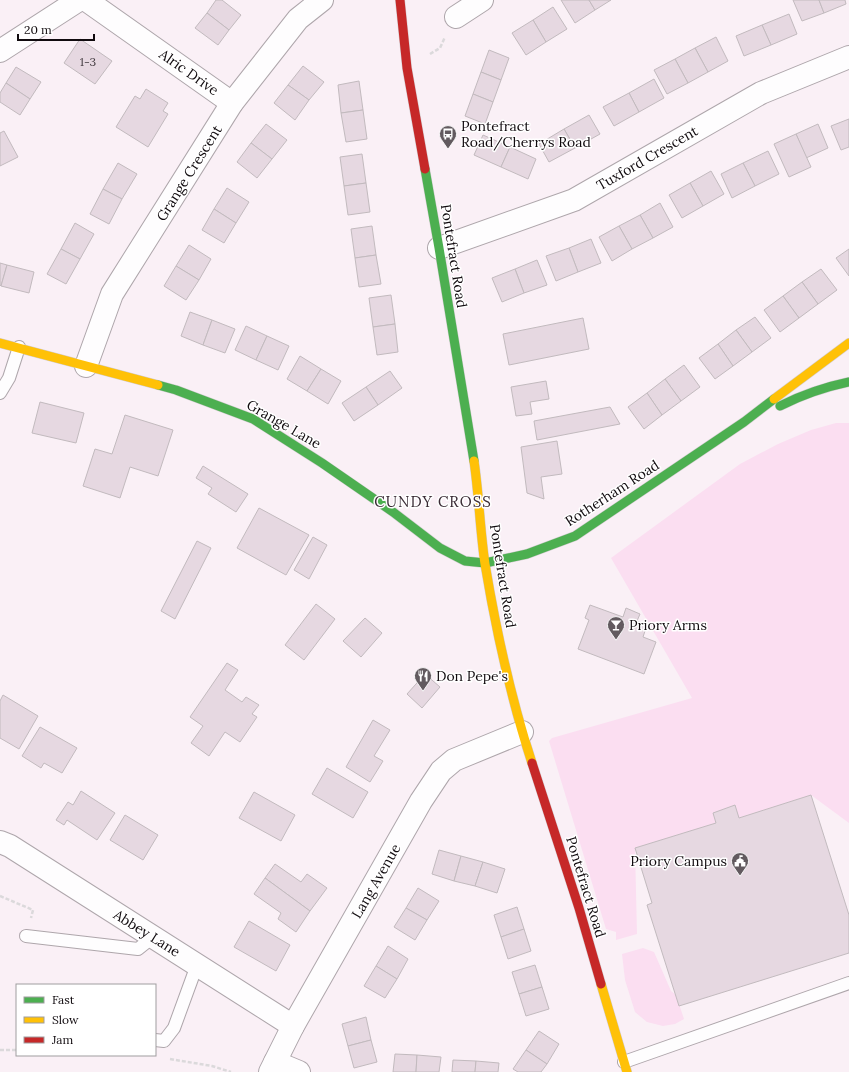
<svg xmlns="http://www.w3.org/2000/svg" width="849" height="1072" font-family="Lora,serif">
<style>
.green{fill:#fbdef1}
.building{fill:#e6d8e1;stroke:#c2babe}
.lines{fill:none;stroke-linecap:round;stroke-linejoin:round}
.lane-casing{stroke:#aea6ab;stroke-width:14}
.street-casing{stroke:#aea6ab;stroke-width:24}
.fast-casing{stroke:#d2cdd0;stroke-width:10}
.slow-casing{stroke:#d2cdd0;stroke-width:10}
.jam-casing{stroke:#d2cdd0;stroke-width:10}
.path{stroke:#dbd9db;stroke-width:2.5;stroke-dasharray:4 2;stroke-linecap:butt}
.lane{stroke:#fefdfe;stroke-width:12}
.street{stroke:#fefdfe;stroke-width:22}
.fast{stroke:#4caf50;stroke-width:9}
.slow{stroke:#ffc107;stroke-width:9}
.jam{stroke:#c62828;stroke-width:9}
.labels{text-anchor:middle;stroke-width:3;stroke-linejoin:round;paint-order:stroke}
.number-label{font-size:12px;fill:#463e43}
.street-label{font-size:14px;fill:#100a0e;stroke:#fff}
.poi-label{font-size:14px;fill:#100a0e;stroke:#fff;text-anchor:start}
.neighbourhood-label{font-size:15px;letter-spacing:1px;fill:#3a2b35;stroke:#fff}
</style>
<rect width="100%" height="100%" fill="#faf0f6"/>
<g class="green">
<path d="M836 423H849V823L811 795 739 818 735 805 713 813 716 823 635 848 637 934 616 940V932L606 929 549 741 552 738 692 698 611 558 740 464 778 444 811 430Z"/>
<path d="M643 948 654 952 671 991 676 995 684 1019 675 1024 663 1026 647 1022 635 1012 625 980 622 954Z"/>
</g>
<g class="building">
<path d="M216 0H222L241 15 229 30 207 13Z"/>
<path d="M561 0H589L595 10 575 23Z"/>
<path d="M589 0H611L595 10Z"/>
<path d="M793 0H819L824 13 802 21Z"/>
<path d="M819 0H845L846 4 824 13Z"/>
<path d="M553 7 567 29 546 42 533 20Z"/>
<path d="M207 13 229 30 218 45 195 28Z"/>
<path d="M789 14 797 34 771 45 762 25Z"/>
<path d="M533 20 546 42 526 55 512 33Z"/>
<path d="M762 25 771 45 744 56 736 36Z"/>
<path d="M716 37 728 61 708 72 695 48Z"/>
<path d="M80 39 112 61 95 84 64 63Z"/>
<path d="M695 48 708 72 688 83 675 59Z"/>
<path d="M489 50 509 58 501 80 481 72Z"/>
<path d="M675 59 688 83 667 94 654 70Z"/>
<path d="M303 66 324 82 309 100 288 85Z"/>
<path d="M16 67 41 82 30 99 6 83Z"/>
<path d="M481 72 501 80 493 102 473 94Z"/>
<path d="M654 79 664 98 639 112 629 93Z"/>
<path d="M359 81 363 110 341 113 338 85Z"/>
<path d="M6 83 30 99 20 115 0 102V93Z"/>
<path d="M288 85 309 100 295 120 274 103Z"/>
<path d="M146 89 168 103 163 111 168 114 148 147 116 127 135 96 140 99Z"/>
<path d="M629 93 639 112 614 126 603 107Z"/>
<path d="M473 94 493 102 485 124 465 116Z"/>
<path d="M363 110 367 139 346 142 341 113Z"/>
<path d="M589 115 600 134 575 148 564 129Z"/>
<path d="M849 119V147L841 150 831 126Z"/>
<path d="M266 124 287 140 272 159 251 143Z"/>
<path d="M818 124 828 148 806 158 796 134Z"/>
<path d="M564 129 575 148 549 162 539 144Z"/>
<path d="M4 131 18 157 0 166V133Z"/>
<path d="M796 134 811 167 789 177 774 144Z"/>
<path d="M483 135 510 147 501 167 474 155Z"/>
<path d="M251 143 272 159 257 178 237 162Z"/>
<path d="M510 147 536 159 528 179 501 167Z"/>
<path d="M768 151 779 174 755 186 743 163Z"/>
<path d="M362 154 366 183 344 186 340 157Z"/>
<path d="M118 163 137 174 122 199 103 189Z"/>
<path d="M743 163 755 186 732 198 721 174Z"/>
<path d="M711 171 724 194 703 206 690 183Z"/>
<path d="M366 183 370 212 348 215 344 186Z"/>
<path d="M690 183 703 206 682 218 669 195Z"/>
<path d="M227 188 249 202 236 223 214 209Z"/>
<path d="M103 189 122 199 109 224 90 214Z"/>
<path d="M660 203 673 227 653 238 640 215Z"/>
<path d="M214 209 236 223 224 243 202 230Z"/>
<path d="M640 215 653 238 632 249 619 226Z"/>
<path d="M75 223 94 234 80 259 61 249Z"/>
<path d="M372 226 376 255 355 258 351 229Z"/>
<path d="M619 226 632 249 612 261 599 237Z"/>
<path d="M591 239 601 263 578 272 569 248Z"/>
<path d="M189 245 211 259 199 280 176 266Z"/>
<path d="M569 248 578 272 556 281 546 256Z"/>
<path d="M61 249 80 259 66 284 47 274Z"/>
<path d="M849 249V276L836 258Z"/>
<path d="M376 255 381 284 359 287 355 258Z"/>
<path d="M537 260 547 285 524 293 515 269Z"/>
<path d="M0 263 7 265 1 286 0 285Z"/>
<path d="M7 265 34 272 29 293 1 286Z"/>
<path d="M176 266 199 280 186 300 164 286Z"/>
<path d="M515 269 524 293 502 302 492 278Z"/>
<path d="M821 269 837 290 818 304 802 282Z"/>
<path d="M802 282 818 304 799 318 783 296Z"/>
<path d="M391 295 395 324 373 327 369 298Z"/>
<path d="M783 296 799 318 780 332 764 310Z"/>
<path d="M190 312 212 320 203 345 181 336Z"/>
<path d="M755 317 771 338 752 352 736 330Z"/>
<path d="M583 318 589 349 509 365 503 334Z"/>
<path d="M212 320 235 329 225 353 203 345Z"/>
<path d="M395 324 398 352 377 355 373 327Z"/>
<path d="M246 326 267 336 256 360 235 350Z"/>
<path d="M736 330 752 352 733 366 718 344Z"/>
<path d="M267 336 289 346 278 370 256 360Z"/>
<path d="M718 344 733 366 715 379 699 358Z"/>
<path d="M300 356 321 369 307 391 287 379Z"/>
<path d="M684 365 700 387 681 401 665 379Z"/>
<path d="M321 369 341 381 328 404 307 391Z"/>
<path d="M390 371 402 388 378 405 366 387Z"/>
<path d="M665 379 681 401 662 415 647 393Z"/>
<path d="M546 381 549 399 530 402 532 414 516 416 511 387Z"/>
<path d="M366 387 378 405 354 421 342 403Z"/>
<path d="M647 393 662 415 644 429 628 407Z"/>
<path d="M40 402 84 413 76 443 32 433Z"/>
<path d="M610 407 620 424 537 440 534 421Z"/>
<path d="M125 415 173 430 158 476 130 467 120 498 83 486 95 449 112 454Z"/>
<path d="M557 441 562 474 541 477 544 499 527 493 521 447Z"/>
<path d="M203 466 248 494 236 512 208 494 212 488 196 478Z"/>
<path d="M259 508 309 535 286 575 237 548Z"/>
<path d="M313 537 327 545 309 579 294 570Z"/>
<path d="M197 541 211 548 175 619 161 611Z"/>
<path d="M316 604 335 619 304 660 285 645Z"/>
<path d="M590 605 623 617 626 608 640 614 637 621 647 625 643 637 656 642 644 674 578 649 589 620 585 618Z"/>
<path d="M365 618 382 633 361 657 343 641Z"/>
<path d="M227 663 238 670 225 690 242 702 246 697 259 705 252 714 257 717 240 742 225 732 209 756 191 743 203 726 190 717Z"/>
<path d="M425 674 440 687 422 708 407 694Z"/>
<path d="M3 695 38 716 19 749 0 738V701Z"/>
<path d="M373 720 390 730 374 756 383 761 370 782 346 767Z"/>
<path d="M40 727 77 748 62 773 44 763 41 768 22 756Z"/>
<path d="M327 768 368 792 353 818 312 794Z"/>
<path d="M81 791 115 813 97 840 67 820 64 825 56 820 68 802 73 805Z"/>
<path d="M254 792 295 815 281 841 239 818Z"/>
<path d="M811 795 849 915V953L679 1006 647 905 652 903 635 848 716 823 713 813 735 805 739 818Z"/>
<path d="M125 815 158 835 143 860 110 840Z"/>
<path d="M439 850 461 856 454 881 432 874Z"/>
<path d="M461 856 483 862 475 886 454 881Z"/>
<path d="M483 862 505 869 497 893 475 886Z"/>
<path d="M275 864 301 882 307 874 327 888 310 911 265 878Z"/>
<path d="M265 878 310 911 296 932 278 919 281 913 254 894Z"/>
<path d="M418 888 439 901 427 920 406 908Z"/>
<path d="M517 907 524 929 501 937 494 915Z"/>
<path d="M406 908 427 920 415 940 394 927Z"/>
<path d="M249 921 290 945 276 971 234 947Z"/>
<path d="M524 929 531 951 508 959 501 937Z"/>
<path d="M388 946 408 959 397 979 376 966Z"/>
<path d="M535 965 542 987 519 994 512 972Z"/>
<path d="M376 966 397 979 385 998 364 986Z"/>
<path d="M542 987 549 1009 526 1016 519 994Z"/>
<path d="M366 1017 371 1040 348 1046 342 1024Z"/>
<path d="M539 1031 559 1044 547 1064 526 1050Z"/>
<path d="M371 1040 377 1062 354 1068 348 1046Z"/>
<path d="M526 1050 547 1064 541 1072H518L513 1069Z"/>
<path d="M395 1054 417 1055 416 1072H393Z"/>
<path d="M417 1055 441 1057 439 1072H416Z"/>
<path d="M453 1060 476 1061 475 1072H452Z"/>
<path d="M476 1061 499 1063 498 1072H475Z"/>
</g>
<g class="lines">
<g class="lane-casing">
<g id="lane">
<path d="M0 393 9 378 19 347"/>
<path d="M26 936 138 949 153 937"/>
<path d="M155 1040 164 1041 174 1028 197 965"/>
<path d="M624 1062 849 983"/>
</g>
</g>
<g class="street-casing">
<g id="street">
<path d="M86 0 232 103"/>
<path d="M456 17 482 0"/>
<path d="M0 51 79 0"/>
<path d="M439 248 574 200 761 93 849 57"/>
<path d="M86 366 112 294 232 103 298 19 322 0"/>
<path d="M0 842 10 846 293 1026"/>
<path d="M275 1062 299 1072"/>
<path d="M270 1072 293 1026 421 801 441 771 454 760 522 732"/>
</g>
</g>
<g class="fast-casing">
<g id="fast">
<path d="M425 169 439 248 474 461"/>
<path d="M158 385 176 390 253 419 322 463 393 512 440 548 465 561 485 563"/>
<path d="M780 406C802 395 825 387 849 382"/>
<path d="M485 563 527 554 575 536 744 422 774 399"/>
</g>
</g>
<g class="slow-casing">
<g id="slow">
<path d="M0 343 158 385"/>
<path d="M774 399 849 343"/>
<path d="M474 461C479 495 480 530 485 564 496 630 511 699 532 763"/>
<path d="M601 984 627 1072"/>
</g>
</g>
<g class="jam-casing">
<g id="jam">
<path d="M400 0 407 68 425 169"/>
<path d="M532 763 579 908 601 984"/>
</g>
</g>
<g class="path">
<path d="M430 54 440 48 445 37"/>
<path d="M0 896 33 910 31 918"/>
<path d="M0 1050H17"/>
<path d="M170 1059 212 1066 231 1072"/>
</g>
<use href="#lane" class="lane"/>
<use href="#street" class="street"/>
<use href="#fast" class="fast"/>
<use href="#slow" class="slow"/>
<use href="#jam" class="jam"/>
</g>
<defs>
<g id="bus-pin" transform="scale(0.9)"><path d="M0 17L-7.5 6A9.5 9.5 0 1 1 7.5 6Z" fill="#625a5f" stroke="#fff"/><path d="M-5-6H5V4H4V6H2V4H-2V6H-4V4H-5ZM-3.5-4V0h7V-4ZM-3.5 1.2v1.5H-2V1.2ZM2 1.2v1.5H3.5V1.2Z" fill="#fff"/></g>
<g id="bar-pin" transform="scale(0.9)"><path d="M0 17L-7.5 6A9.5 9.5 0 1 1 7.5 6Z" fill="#625a5f" stroke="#fff"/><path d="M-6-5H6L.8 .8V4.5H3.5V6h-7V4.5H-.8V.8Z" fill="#fff"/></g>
<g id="restaurant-pin" transform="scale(0.9)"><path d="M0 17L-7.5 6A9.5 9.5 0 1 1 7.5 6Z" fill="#625a5f" stroke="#fff"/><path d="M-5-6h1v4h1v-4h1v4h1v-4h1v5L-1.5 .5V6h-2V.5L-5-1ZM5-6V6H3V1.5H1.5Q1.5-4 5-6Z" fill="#fff"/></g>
<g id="civic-pin" transform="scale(0.9)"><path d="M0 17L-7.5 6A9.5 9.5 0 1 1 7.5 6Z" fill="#625a5f" stroke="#fff"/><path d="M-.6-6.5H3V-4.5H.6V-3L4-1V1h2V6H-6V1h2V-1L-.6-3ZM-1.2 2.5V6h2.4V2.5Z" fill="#fff"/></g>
</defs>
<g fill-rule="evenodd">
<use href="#bus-pin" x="448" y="134"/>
<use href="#bar-pin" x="616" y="625"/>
<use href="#restaurant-pin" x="423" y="676"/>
<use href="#civic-pin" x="740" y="861"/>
</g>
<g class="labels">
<g class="number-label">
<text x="88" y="66">1-3</text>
</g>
<g class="street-label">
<text transform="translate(189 72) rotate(35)" y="5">Alric Drive</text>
<text transform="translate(647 158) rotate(-30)" y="5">Tuxford Crescent</text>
<text transform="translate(189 173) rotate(-58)" y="5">Grange Crescent</text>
<text transform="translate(454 256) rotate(81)" y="5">Pontefract Road</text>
<text transform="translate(284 424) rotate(30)" y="5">Grange Lane</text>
<text transform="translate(612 493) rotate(-33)" y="5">Rotherham Road</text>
<text transform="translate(503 576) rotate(81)" y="5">Pontefract Road</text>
<text transform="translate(376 881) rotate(-60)" y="5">Lang Avenue</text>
<text transform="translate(586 887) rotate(73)" y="5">Pontefract Road</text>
<text transform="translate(147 933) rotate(32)" y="5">Abbey Lane</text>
</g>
<g class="poi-label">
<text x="461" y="131">Pontefract<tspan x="461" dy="16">Road/Cherrys Road</tspan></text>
<text x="629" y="630">Priory Arms</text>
<text x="436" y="681">Don Pepe's</text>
<text x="727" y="866" text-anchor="end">Priory Campus</text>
</g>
<g class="neighbourhood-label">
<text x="433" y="507">CUNDY CROSS</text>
</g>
</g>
<rect x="16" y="984" width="140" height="72" fill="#ffffff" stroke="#9f9d9f"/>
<rect x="24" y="997" width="20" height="6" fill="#4caf50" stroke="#9f9d9f"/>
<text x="52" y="1004" font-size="12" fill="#100a0e">Fast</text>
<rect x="24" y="1017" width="20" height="6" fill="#ffc107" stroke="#9f9d9f"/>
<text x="52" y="1024" font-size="12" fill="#100a0e">Slow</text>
<rect x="24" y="1037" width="20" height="6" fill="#c62828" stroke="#9f9d9f"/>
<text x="52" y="1044" font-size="12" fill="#100a0e">Jam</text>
<path d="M18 34v6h76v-6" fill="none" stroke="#100a0e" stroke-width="2"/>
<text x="24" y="34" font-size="12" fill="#100a0e" stroke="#ffffff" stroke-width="3" paint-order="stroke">20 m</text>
</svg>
